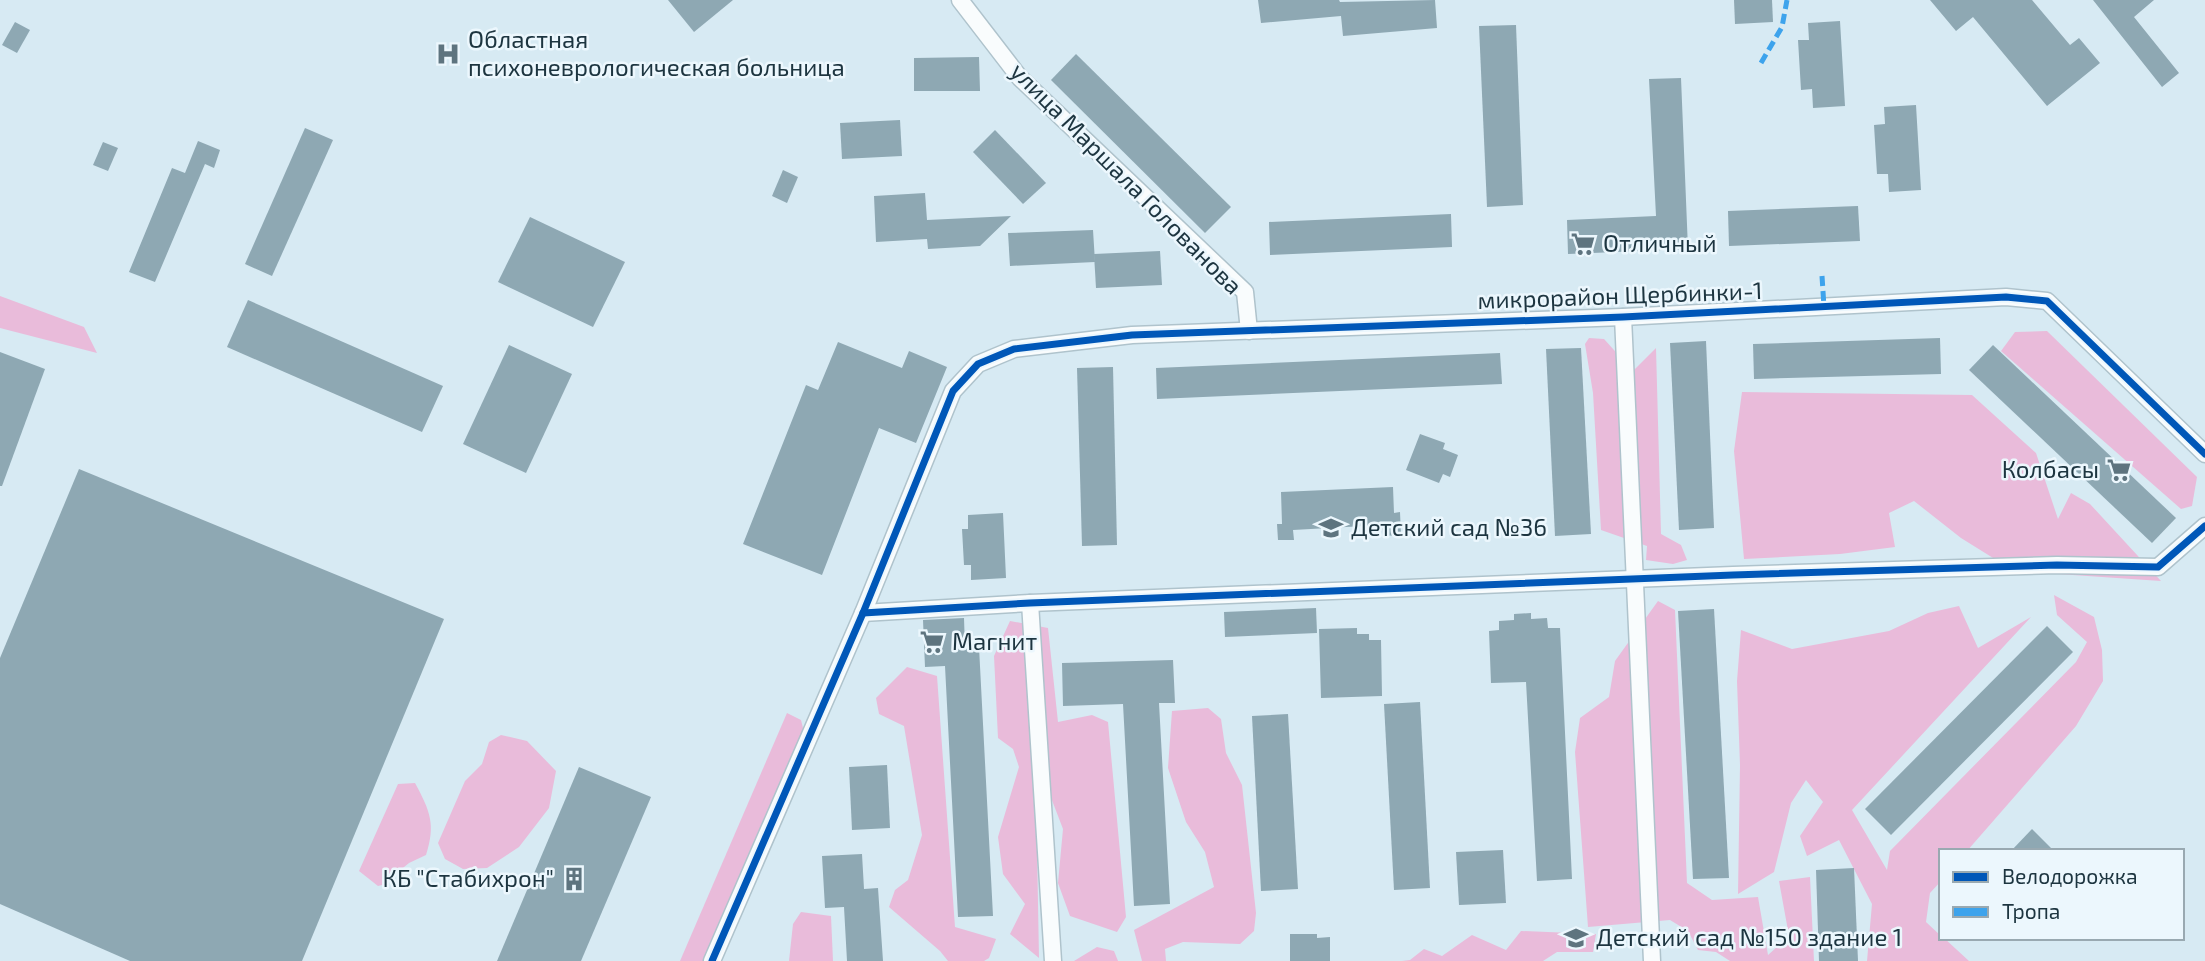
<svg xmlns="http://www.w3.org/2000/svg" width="2205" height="961" font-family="'Exo 2',sans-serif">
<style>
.forest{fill:#e9bbda}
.building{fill:#8ea8b3}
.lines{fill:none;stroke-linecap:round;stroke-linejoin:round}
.street-casing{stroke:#afc3cc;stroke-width:19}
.street{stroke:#f9fcfd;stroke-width:16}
.quiet{stroke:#3da3ec;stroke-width:5;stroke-dasharray:10 5;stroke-linecap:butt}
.cycleway-casing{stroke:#ecf7fd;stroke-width:11}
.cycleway{stroke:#0057b8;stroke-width:7}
.labels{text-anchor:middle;stroke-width:5;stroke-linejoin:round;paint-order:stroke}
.poi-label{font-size:24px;fill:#1d3540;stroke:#ecf7fd;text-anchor:start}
.street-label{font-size:24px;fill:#1d3540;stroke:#ecf7fd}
</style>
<rect width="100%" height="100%" fill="#d7eaf3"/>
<g class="forest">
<path d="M0 296 84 327 97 353 0 328Z"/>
<path d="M2047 331 2197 477 2192 506 2181 509 2001 351 2015 332Z"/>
<path d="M1589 338 1604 339 1633 371 1656 348 1661 534 1681 545 1687 560 1673 564 1646 560 1647 546 1601 530 1593 393 1585 344Z"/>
<path d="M1742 392 1972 395 2036 453 2058 519 2071 493 2090 504 2161 581 2014 571 1961 538 1914 501 1889 513 1895 547 1840 554 1744 559 1734 451Z"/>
<path d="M2054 595 2094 617 2102 650 2103 681 2076 726 1967 851H1941V881L1930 893 1926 922 1941 936V938H1944L1969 961H1867L1872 904 1839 840 1807 856 1800 836 1823 802 1806 780 1791 803 1774 872 1738 894 1740 765 1737 681 1741 630 1792 649 1889 631 1928 613 1959 606 1978 648 2031 617 1852 810 1887 870 1890 851 2076 662 2087 642 2057 615Z"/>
<path d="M1658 601 1675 610 1687 883 1712 900 1758 897 1768 955 1789 936 1779 881 1810 877 1814 961H1730L1716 952 1698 950 1688 931 1670 920 1588 927 1575 752 1580 718 1609 697 1615 661Z"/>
<path d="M1010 621 1048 628 1058 722 1092 715 1108 722 1126 917 1117 932 1070 916 1058 883 1063 829 1050 795 1036 794 1039 958 1010 934 1025 904 1003 874 998 837 1019 767 1013 749 998 738 994 656Z"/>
<path d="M907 667 937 676 955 927 996 939 989 958 984 961H948L940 951 889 907 895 890 908 880 922 835 904 726 879 714 876 698Z"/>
<path d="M1208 708 1221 719 1226 753 1242 785 1256 913 1254 931 1240 944 1183 942 1165 949 1166 961H1142L1134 930 1214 887 1205 852 1186 822 1168 768 1172 711Z"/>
<path d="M787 713 801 720 804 732 704 961H680Z"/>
<path d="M501 735 527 741 556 771 549 808 519 847 487 868 463 869 445 859 438 843 465 781 482 764 489 742Z"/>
<path d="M415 783C430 811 436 824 426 855L409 863 382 885 378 886 359 871 398 784Z"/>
<path d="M801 912 831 916 833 961H789L793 924Z"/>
<path d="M1521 931 1596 934 1593 952H1557L1543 961H1402L1410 960 1424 949 1442 956 1472 935 1506 950Z"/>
<path d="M1097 947 1114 951 1118 961H1074Z"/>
</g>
<g class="building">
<path d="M668 0H733L694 32Z"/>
<path d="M1258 0H1339L1340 2 1435 0 1437 28 1343 36 1341 16 1261 23Z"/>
<path d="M1734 0H1772L1773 22 1735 24Z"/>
<path d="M1930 0H2032L2070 45 2079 38 2100 63 2047 106 1973 17 1956 31Z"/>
<path d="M2093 0H2154L2134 17 2179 73 2162 87Z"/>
<path d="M1840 21 1845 106 1813 108 1812 89 1801 90 1798 40H1809L1808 23Z"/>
<path d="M15 22 30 30 17 53 2 45Z"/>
<path d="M1516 25 1523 205 1487 207 1479 26Z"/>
<path d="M1076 54 1231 207 1205 233 1051 80Z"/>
<path d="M979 57 980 91H914V58Z"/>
<path d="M1681 78 1688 249 1568 254 1567 220 1656 216 1649 79Z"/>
<path d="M1916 105 1921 190 1889 192 1888 174H1877L1874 125 1885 124 1884 107Z"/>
<path d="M900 120 902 156 842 159 840 123Z"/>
<path d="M305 128 333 140 272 276 245 264Z"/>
<path d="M995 130 1046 183 1023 204 973 152Z"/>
<path d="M198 141 220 150 214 168 205 164 155 282 129 272 172 168 185 173Z"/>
<path d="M103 142 118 148 108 171 93 165Z"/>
<path d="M783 170 798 177 787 203 772 196Z"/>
<path d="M925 193 927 220 1011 216 980 246 928 249 927 239 876 242 874 196Z"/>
<path d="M1858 206 1860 241 1729 246 1728 211Z"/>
<path d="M1451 214 1452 247 1270 255 1269 222Z"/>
<path d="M530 217 625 262 593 327 498 282Z"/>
<path d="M1093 230 1095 262 1010 266 1008 233Z"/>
<path d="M1160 251 1162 285 1096 288 1094 254Z"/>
<path d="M248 300 443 386 422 432 227 347Z"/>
<path d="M1940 338 1941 374 1754 379 1753 344Z"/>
<path d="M1706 341 1714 528 1679 530 1670 343Z"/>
<path d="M838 342 902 368 909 351 947 367 916 443 879 428 822 575 743 544 806 385 818 390Z"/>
<path d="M509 345 572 374 526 473 463 444Z"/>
<path d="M1993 345 2176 518 2152 543 1969 370Z"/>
<path d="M1581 348 1591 534 1555 536 1546 349Z"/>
<path d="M0 352 45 369 2 486H0Z"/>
<path d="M1500 353 1502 384 1157 399 1156 368Z"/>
<path d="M1113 367 1117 545 1082 546 1077 368Z"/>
<path d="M1420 434 1445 443 1443 449 1458 455 1450 477 1443 474 1439 483 1406 470Z"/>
<path d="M79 469 444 619 302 961H130L0 904V658Z"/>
<path d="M1393 487 1394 513 1400 512 1401 535 1383 536 1382 525 1293 530 1294 540H1278L1277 524H1282L1281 492Z"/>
<path d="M1003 513 1006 578 971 580V565H964L962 529H968V515Z"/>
<path d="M1316 608 1317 633 1225 637 1224 612Z"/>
<path d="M1714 609 1729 878 1693 879 1678 611Z"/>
<path d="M1531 613V619L1547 618 1548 628H1560L1572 879 1537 881 1526 682 1491 683 1489 631 1499 630V621L1514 620V614Z"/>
<path d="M964 618 965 648 979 647 993 916 958 917 945 666 925 667 923 620Z"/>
<path d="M2047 626 2073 652 1891 835 1865 809Z"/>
<path d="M1357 628V634H1369V640H1381L1382 696 1321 698 1319 629Z"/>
<path d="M1173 660 1175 703H1159L1170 904 1134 906 1123 704 1063 706 1062 663Z"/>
<path d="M1420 702 1430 888 1394 890 1384 704Z"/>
<path d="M1288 714 1298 889 1261 891 1252 716Z"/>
<path d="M887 765 890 828 852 830 849 767Z"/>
<path d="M579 767 651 797 581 961H497Z"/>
<path d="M2032 829 2054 851H2011Z"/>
<path d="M1503 850 1506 903 1459 905 1456 852Z"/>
<path d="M862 854 864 889 878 888 883 961H847L844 907 825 908 822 856Z"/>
<path d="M1854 868 1858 961H1819L1816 870Z"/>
<path d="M1290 934H1317V938L1330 937V961H1290Z"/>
</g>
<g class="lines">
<g class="street-casing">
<g id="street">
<path d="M960 0 1020 78 1245 292 1249 331"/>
<path d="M1623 317 1652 961"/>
<path d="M1030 603 1053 961"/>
<path d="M863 613 1030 603 1733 575 2057 565 2158 567 2205 526"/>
<path d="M712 961 863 613 953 391 978 364 1014 349 1132 335 1623 317 2006 297 2047 301 2205 454"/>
</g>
</g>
<use href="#street" class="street"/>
<g class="quiet">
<path d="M1761 63 1782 27 1787 0"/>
<path d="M1822 276 1824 307"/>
</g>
<g class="cycleway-casing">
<g id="cycleway">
<path d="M863 613 1030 603 1733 575 2057 565 2158 567 2205 526"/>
<path d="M712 961 863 613 953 391 978 364 1014 349 1132 335 1623 317 2006 297 2047 301 2205 454"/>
</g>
</g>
<use href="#cycleway" class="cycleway"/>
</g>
<defs>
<g id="hospital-bare" transform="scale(1.89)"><path d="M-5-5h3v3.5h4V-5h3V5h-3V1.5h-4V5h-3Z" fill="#5e747f" stroke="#ecf7fd" stroke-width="2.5" paint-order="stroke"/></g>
<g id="supermarket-bare" transform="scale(1.89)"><path d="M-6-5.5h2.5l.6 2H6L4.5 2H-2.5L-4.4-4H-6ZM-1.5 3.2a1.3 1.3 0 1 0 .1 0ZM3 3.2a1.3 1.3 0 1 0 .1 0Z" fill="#5e747f" stroke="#ecf7fd" stroke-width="2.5" paint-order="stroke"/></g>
<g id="school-bare" transform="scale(1.89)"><path d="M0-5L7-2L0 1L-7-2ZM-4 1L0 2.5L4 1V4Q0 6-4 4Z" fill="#5e747f" stroke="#ecf7fd" stroke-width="2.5" paint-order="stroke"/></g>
<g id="building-bare" transform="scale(1.89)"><path d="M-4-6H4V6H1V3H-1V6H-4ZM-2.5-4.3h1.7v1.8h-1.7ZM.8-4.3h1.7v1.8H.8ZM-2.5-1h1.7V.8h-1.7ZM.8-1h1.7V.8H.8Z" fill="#5e747f" stroke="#ecf7fd" stroke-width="2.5" paint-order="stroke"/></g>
</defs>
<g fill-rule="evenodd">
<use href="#hospital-bare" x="448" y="54"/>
<use href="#supermarket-bare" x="1583" y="244"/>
<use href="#supermarket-bare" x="2119" y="470"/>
<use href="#school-bare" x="1331" y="528"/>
<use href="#supermarket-bare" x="932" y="642"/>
<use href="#building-bare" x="574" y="879"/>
<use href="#school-bare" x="1576" y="938"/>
</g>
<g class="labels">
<g class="poi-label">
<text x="468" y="48">Областная<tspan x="468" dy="28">психоневрологическая больница</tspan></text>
<text x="1603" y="252">Отличный</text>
<text x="2099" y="478" text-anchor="end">Колбасы</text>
<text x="1351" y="536">Детский сад №36</text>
<text x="952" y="650">Магнит</text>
<text x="554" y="887" text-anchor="end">КБ "Стабихрон"</text>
<text x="1596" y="946">Детский сад №150 здание 1</text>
</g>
<g class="street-label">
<text transform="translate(1126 179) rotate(45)" y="8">улица Маршала Голованова</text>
<text transform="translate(1620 296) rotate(-2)" y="8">микрорайон Щербинки-1</text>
</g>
</g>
<rect x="1939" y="849" width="245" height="91" fill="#ecf7fd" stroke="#99a9b1" stroke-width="2"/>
<rect x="1953" y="872" width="35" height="10" fill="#0057b8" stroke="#99a9b1" stroke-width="2"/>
<text x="2002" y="884" font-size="21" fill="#1d3540">Велодорожка</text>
<rect x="1953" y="907" width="35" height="10" fill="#3da3ec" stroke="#99a9b1" stroke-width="2"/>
<text x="2002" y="919" font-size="21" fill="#1d3540">Тропа</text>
</svg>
